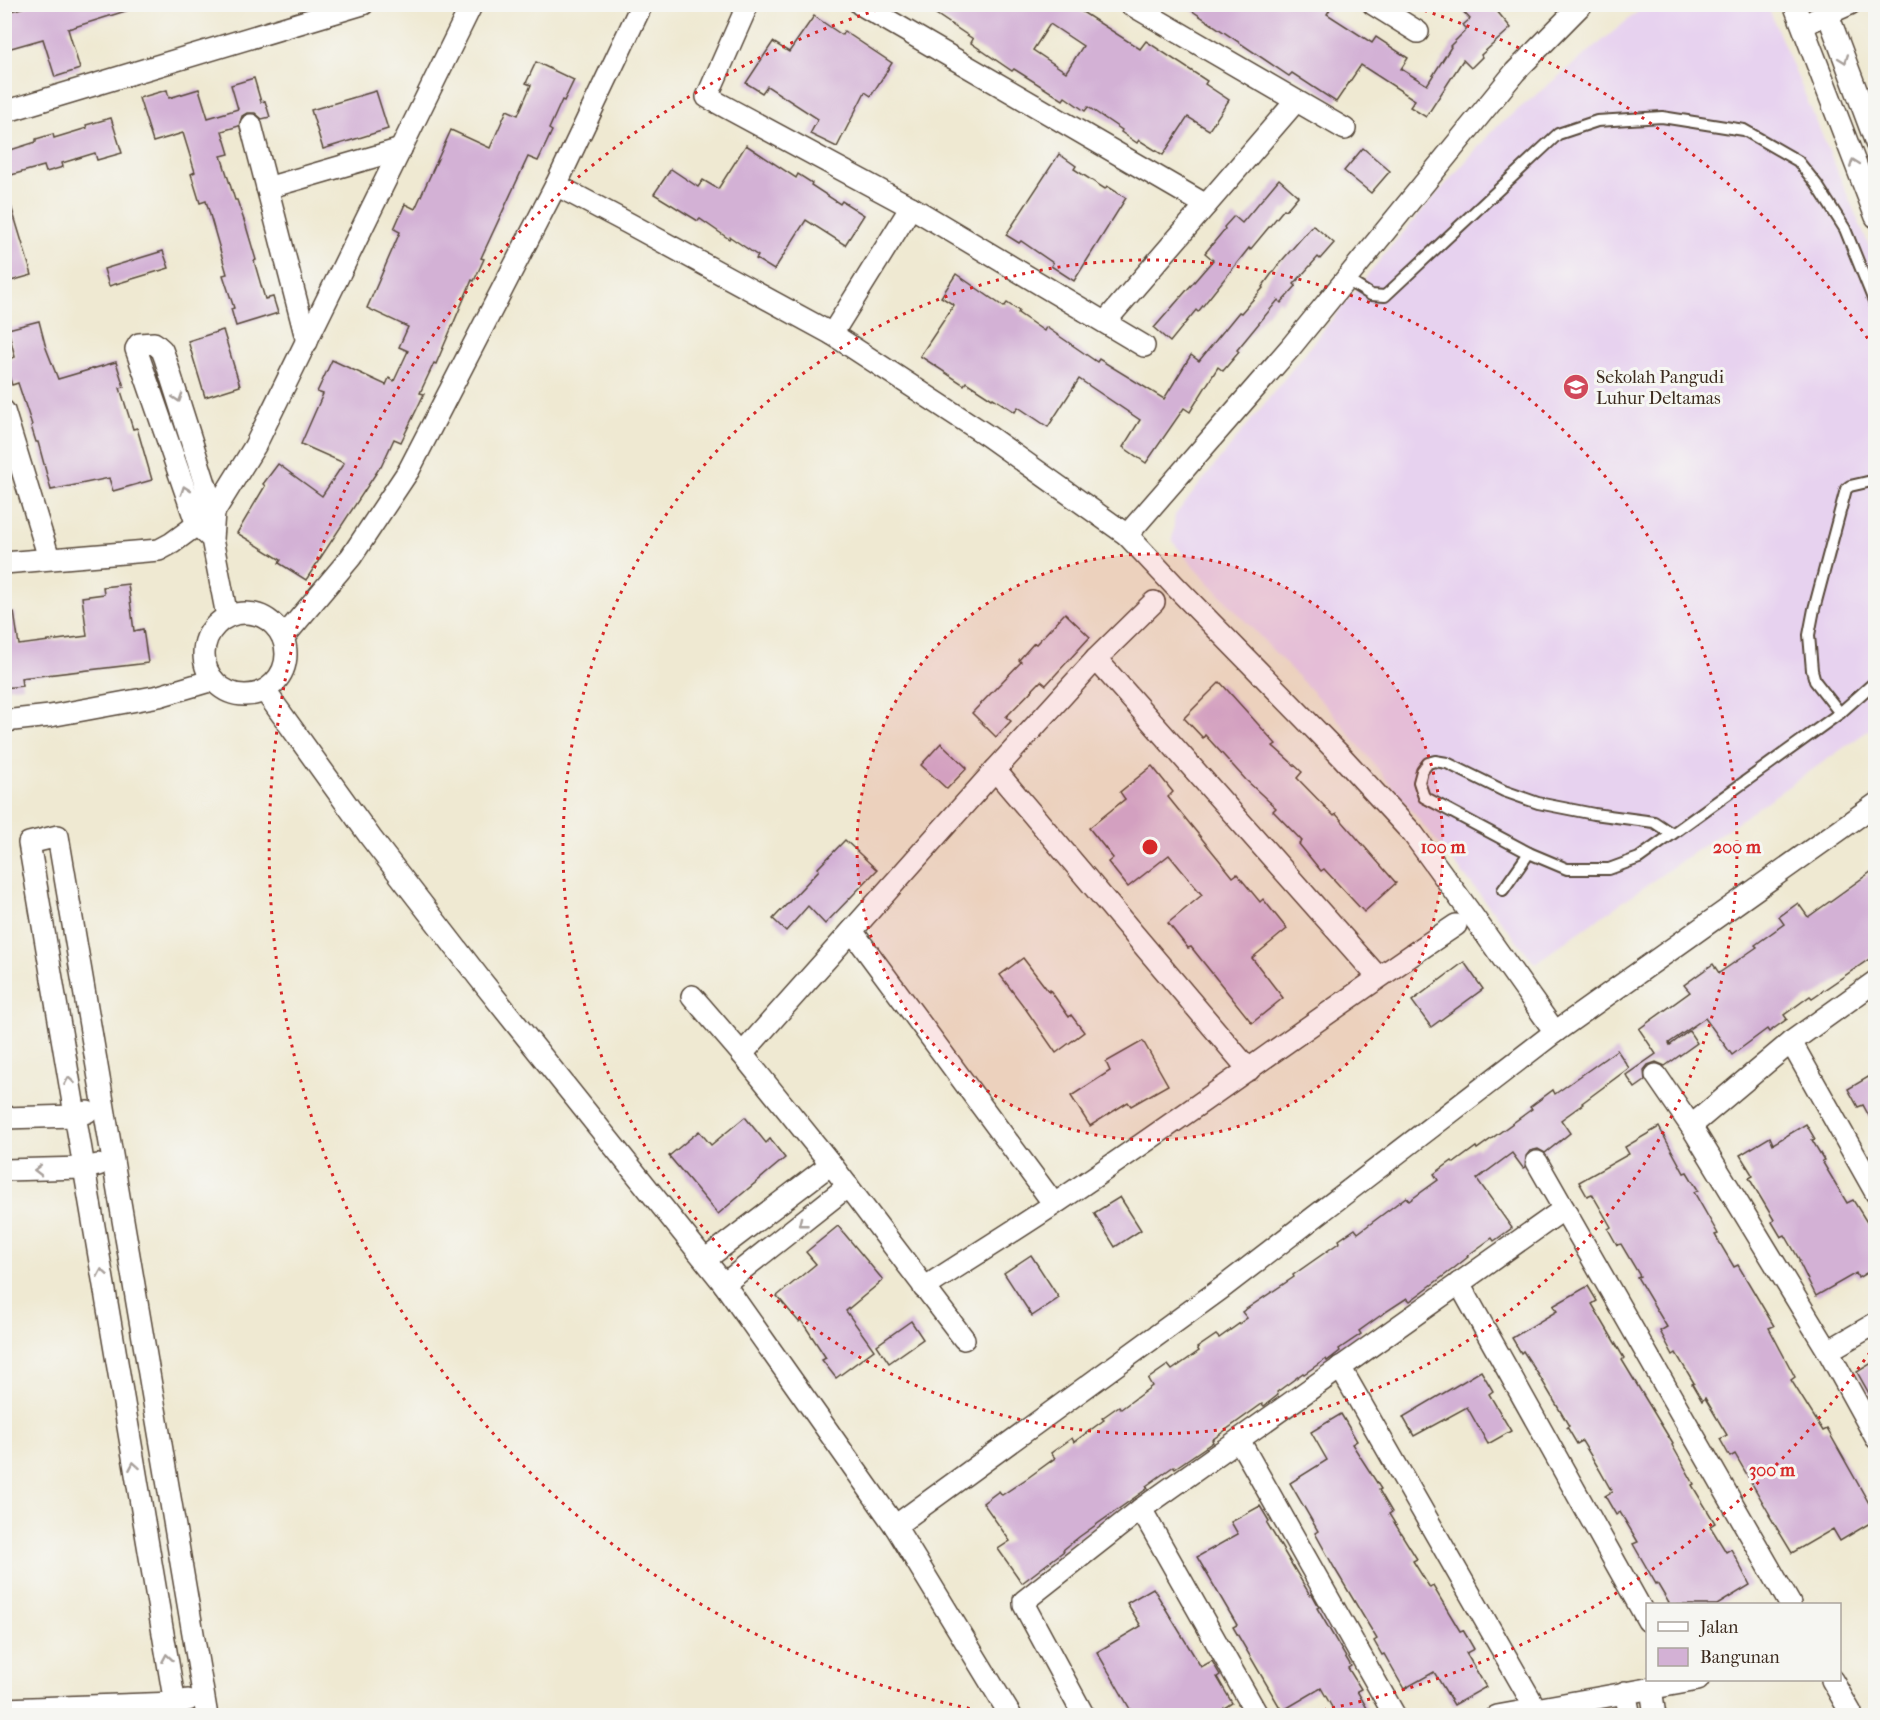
<svg xmlns="http://www.w3.org/2000/svg" width="1880" height="1720" font-family="'IM FELL French Canon',serif">
<style>
.built{fill:#e7d2ef}
.building{fill:#d3b1d5;fill-rule:evenodd}
.lines{fill:none;stroke-linecap:round;stroke-linejoin:round}
.service-casing{stroke:#564739;stroke-width:14}
.minor-casing{stroke:#564739;stroke-width:24}
.service{stroke:#fff;stroke-width:10}
.minor{stroke:#fff;stroke-width:21}
.oneway{stroke:#a79f9a}
.ring{fill:none;stroke:#d62828;stroke-width:3;stroke-dasharray:3 6}
.labels{text-anchor:middle;stroke-width:6;stroke-linejoin:round;paint-order:stroke}
.poi-label{font-size:18px;fill:#3b2a1e;stroke:#f6f6f2;text-anchor:start}
.centre{fill:#d62828;stroke:#f6f6f2;stroke-width:3}
.ring-label{font-size:18px;text-anchor:middle;font-weight:bold;fill:#d62828;stroke:#f6f6f2;stroke-width:6;stroke-linejoin:round;paint-order:stroke}
</style>
<rect width="100%" height="100%" fill="#f6f6f2"/>
<filter id="ink" filterUnits="userSpaceOnUse"><feTurbulence type="fractalNoise" baseFrequency=".0167" numOctaves="2"/><feDisplacementMap in="SourceGraphic" scale="12" xChannelSelector="R" yChannelSelector="G"/><feConvolveMatrix kernelMatrix="1 2 1 2 8 2 1 2 1" color-interpolation-filters="sRGB"/></filter>
<filter id="wash" filterUnits="userSpaceOnUse"><feTurbulence type="fractalNoise" baseFrequency=".008" numOctaves="4" result="noise"/><feDisplacementMap in="SourceGraphic" scale="24" xChannelSelector="R" yChannelSelector="G"/><feGaussianBlur stdDeviation="1.35" result="paint"/><feColorMatrix in="noise" values="0 0 0 0 0 0 0 0 0 0 0 0 0 0 0 0 0 1.4 0 .05"/><feComposite in="paint" operator="in"/></filter>
<g filter="url(#wash)">
<rect width="100%" height="100%" fill="#efe9d2"/>
<path class="built" d="M1646 5H1767L1875 260V726L1535 963 1335 716 1197 570 1172 541 1175 515 1387 251 1494 129Z"/>
<g id="blocks">
<g class="building">
<path d="M35 4H131L132 9 68 29 80 69 55 77 43 39 4 50V13Z"/>
<path d="M921 4H1070L1140 49 1146 41 1207 81 1205 84 1229 100 1209 130 1188 117 1163 155 1139 140 1137 143 1121 132 1122 130 1088 107 1085 111 1065 97 1063 100 1014 69 1012 71 971 43 973 39ZM1050 24 1083 46 1066 72 1033 50Z"/>
<path d="M1182 4H1333L1327 14 1372 43 1376 37 1408 58 1401 69 1427 85 1451 47 1450 46 1467 29 1463 25 1470 19 1456 4H1491L1511 28 1481 55 1482 57 1471 68 1463 60 1426 117 1410 107 1415 100 1361 65 1336 102 1292 73 1289 76Z"/>
<path d="M814 16 842 35 844 31 892 63 871 96 865 92 837 147 810 134 818 119 767 86 762 93 746 83 773 42 789 52Z"/>
<path d="M536 62 574 80 564 101 562 100 549 129 552 131 538 161 528 157 481 258 484 259 474 281 472 280 436 364 434 363 420 393 424 394 401 442 394 439 381 467H380L306 580 279 563 281 560 237 533 265 486 263 484 278 464 322 496 344 463 301 444 323 394 317 392 332 360 386 385 389 378 394 381 408 351 399 347 408 327 367 308 400 232 394 229 405 204 415 209 451 130 490 148 507 110 518 115 531 85 526 83Z"/>
<path d="M254 78 261 102 265 101 270 117 262 119 255 113H247L242 116 239 126 222 131 229 154 221 156 235 200H237L246 226 256 260 254 261 265 299 273 297 278 313 236 326 231 309 234 308 223 275 227 274 206 201 200 203 191 174 195 172 183 133 153 142 139 98 167 90 169 98 199 89 208 118 238 109 231 85Z"/>
<path d="M376 91 388 129 323 149 311 110Z"/>
<path d="M111 118 122 153 97 160 95 153 62 163 63 167 46 172 44 166 4 177V152L36 142V139L53 134 54 138 87 128 86 125Z"/>
<path d="M746 145 796 178 798 174 812 183 811 185 840 204 842 201 864 215 845 245 806 220 774 270 756 259 758 256 730 237 729 239 700 219 698 221 654 194 671 169 698 187 703 180 718 189Z"/>
<path d="M1363 148 1390 171 1371 193 1344 171Z"/>
<path d="M1059 154 1076 166 1074 169 1105 189 1107 186 1126 198 1074 281 1051 266 1053 263 1021 241 1019 243 1006 235Z"/>
<path d="M1279 179 1298 196 1286 210 1284 209 1250 250 1249 248 1198 312 1196 310 1170 342 1154 328 1213 260 1205 253 1225 229 1224 227 1234 216 1242 223Z"/>
<path d="M8 196 32 275 4 283V197Z"/>
<path d="M1313 225 1334 243 1320 259 1318 257 1294 284 1296 286 1281 303 1278 300 1237 350 1239 352 1223 371 1218 367 1190 412 1184 408 1146 463 1123 447 1140 420 1079 379 1048 427 1018 407 1015 412 993 398 992 399 966 382 964 385 920 356 954 305 941 297 956 274 1004 307 1007 303 1019 311 1018 313 1044 331 1046 327 1097 362 1099 359 1164 399 1191 355 1199 361 1239 312 1241 313 1263 288 1262 287 1278 265Z"/>
<path d="M163 251 169 268 109 286 104 269Z"/>
<path d="M39 321 46 348 58 379 116 362 124 387 120 388 133 429 137 428 152 480 113 491 109 478 51 490 38 442H36L31 426 32 425 18 383 12 385 4 361 15 357 8 329Z"/>
<path d="M223 330 240 386 205 397 188 341Z"/>
<path d="M128 584 134 631 143 629 148 663 21 678 22 686 4 688V613L14 612 19 645 87 636 82 597 104 594 103 587Z"/>
<path d="M1065 613 1090 637 1046 685 1041 681 1006 717 1011 721 996 737 972 713 1021 662 1019 660 1034 643 1036 644Z"/>
<path d="M1220 682 1276 744 1273 746 1302 772 1297 778 1334 816 1336 814 1396 883 1364 912 1324 869 1321 871 1299 844 1302 841 1273 811 1276 808 1246 780 1205 735 1203 738 1184 718Z"/>
<path d="M941 743 967 768 947 789 921 765Z"/>
<path d="M1152 766 1173 792 1168 797 1233 877 1237 874 1260 902 1263 899 1287 929 1252 958 1283 998 1252 1023 1191 947 1188 948 1168 923 1202 895 1169 855 1128 887 1108 862 1113 858 1089 828 1125 799 1120 792Z"/>
<path d="M845 840 877 870 825 924 808 906 786 931 773 919 819 870 818 868Z"/>
<path d="M1875 869V955L1812 998 1810 996 1784 1015 1787 1019 1769 1032 1767 1029 1732 1055 1705 1018 1669 1043 1670 1045 1689 1031 1697 1043 1665 1066 1656 1062 1648 1065 1644 1070 1645 1081 1635 1088 1626 1075 1656 1054 1639 1029 1690 992 1684 985 1713 964 1719 973 1757 947 1755 945 1784 924 1779 917 1798 903 1808 917Z"/>
<path d="M1023 958 1049 992 1050 990 1069 1017 1071 1015 1084 1032 1056 1053 1025 1008 1000 975Z"/>
<path d="M1464 962 1483 989 1431 1027 1412 1001Z"/>
<path d="M1143 1041 1168 1085 1131 1106 1128 1102 1090 1126 1071 1096 1110 1071 1106 1062Z"/>
<path d="M1617 1050 1629 1068 1582 1103 1583 1104 1561 1120 1570 1133 1545 1153 1538 1149 1530 1151 1526 1156 1525 1167 1523 1168 1512 1153 1477 1179 1512 1228 1494 1241 1492 1238 1467 1256 1468 1257 1453 1269 1410 1301 1407 1298 1384 1313 1359 1331 1361 1334 1339 1349 1340 1351 1327 1361 1326 1359 1304 1374 1303 1373 1277 1392 1278 1395 1264 1406 1262 1404 1212 1440 1213 1442 1175 1468 1174 1466 1146 1486 1148 1488 1079 1537 1063 1550 1064 1551 1022 1583 998 1549 1010 1541 983 1503 999 1491 1002 1495 1029 1477 1055 1458 1051 1453 1072 1438 1074 1442 1104 1420 1102 1418 1119 1406 1121 1409 1152 1386 1148 1379 1168 1365 1172 1370 1199 1351 1197 1348 1216 1335 1219 1338 1247 1318 1242 1312 1294 1277 1293 1275 1340 1242 1339 1240 1355 1229 1358 1233 1406 1197 1409 1201 1438 1180 1434 1174 1452 1161 1454 1163 1476 1147 1477 1149 1532 1109 1530 1107 1553 1090 1555 1094Z"/>
<path d="M1875 1073V1127L1863 1105 1858 1107 1848 1089Z"/>
<path d="M745 1117 766 1143 770 1139 785 1158 718 1214 669 1156 699 1131 711 1145Z"/>
<path d="M1806 1124 1815 1139 1812 1140 1824 1160 1822 1161 1847 1203 1853 1200 1875 1235V1268L1858 1278 1856 1273 1816 1296 1799 1262 1800 1261 1785 1235 1781 1237 1772 1222 1774 1220 1749 1178 1753 1176 1740 1155 1770 1137 1773 1144Z"/>
<path d="M1659 1127 1684 1173 1687 1172 1698 1190 1694 1192 1718 1234 1715 1235 1734 1267 1738 1265 1774 1326 1769 1328 1795 1377 1791 1380 1823 1431 1827 1429 1875 1514V1520L1840 1541 1833 1529 1792 1553 1769 1515H1770L1735 1454 1730 1457 1720 1439 1727 1435 1705 1398 1702 1401 1692 1384 1694 1383 1676 1353 1673 1355 1660 1331 1667 1327 1637 1277 1640 1276 1621 1244 1617 1245 1608 1229 1611 1227 1592 1194 1587 1196 1579 1182 1629 1154 1625 1147Z"/>
<path d="M1120 1197 1141 1230 1115 1247 1094 1213Z"/>
<path d="M838 1226 883 1280 846 1311 874 1350 836 1378 822 1360 826 1358 801 1320 799 1322 777 1296 816 1264 806 1252Z"/>
<path d="M1031 1255 1059 1298 1032 1316 1004 1273Z"/>
<path d="M1588 1286 1597 1301 1592 1304 1624 1358 1622 1360 1673 1444 1672 1445 1694 1484 1692 1485 1715 1523 1710 1526 1726 1552 1731 1549 1750 1585 1717 1605H1670L1657 1583 1656 1584 1633 1544 1638 1542 1620 1512 1616 1515 1605 1496 1612 1492 1599 1469 1582 1441 1577 1444 1567 1427 1569 1426 1540 1377 1523 1351 1521 1353 1512 1338 1557 1311 1553 1306Z"/>
<path d="M911 1321 923 1339 889 1363 877 1345Z"/>
<path d="M1875 1361V1404L1857 1372Z"/>
<path d="M1481 1371 1493 1391 1489 1394 1511 1431 1488 1444 1467 1407 1414 1436 1403 1417Z"/>
<path d="M1341 1414 1357 1441 1352 1444 1381 1489 1379 1490 1392 1512 1389 1514 1417 1559 1413 1561 1430 1588 1433 1586 1460 1631 1463 1630 1474 1649 1466 1653 1486 1687 1454 1705 1434 1672 1404 1689 1384 1654 1382 1655 1374 1641 1377 1639 1335 1569 1315 1533 1318 1531 1290 1483 1327 1460 1311 1432Z"/>
<path d="M1260 1506 1269 1521 1267 1523 1310 1595 1312 1594 1319 1607 1317 1608 1351 1666 1348 1668 1361 1689 1357 1691 1367 1708 1354 1716H1337L1321 1688 1282 1711 1233 1627 1237 1625 1197 1557 1238 1534 1231 1522Z"/>
<path d="M1153 1588 1201 1667 1212 1661 1220 1675 1217 1677 1232 1703 1224 1708 1228 1716H1134L1114 1681 1097 1652 1141 1626 1127 1603Z"/>
</g>
</g>
</g>
<g filter="url(#ink)">
<use href="#blocks" fill-opacity="0" stroke="#564739" stroke-width="1.5"/>
<g class="lines">
<g class="service-casing">
<g id="service">
<path d="M1347 280 1371 295 1385 296 1558 134 1597 121 1662 117 1744 130 1798 161 1817 185 1845 229 1876 306"/>
<path d="M1840 713 1815 681 1812 670 1809 635 1814 609 1846 489 1850 486 1876 480"/>
<path d="M1672 834 1654 822 1594 814 1538 803 1504 791 1447 763 1435 761 1428 763 1422 771 1419 782 1424 797 1529 853 1567 869H1609L1639 858 1840 713 1876 681"/>
<path d="M1503 890 1529 853"/>
</g>
</g>
<g class="minor-casing">
<g id="minor">
<path d="M748 4 707 97 911 207 1144 346"/>
<path d="M860 4 1206 205"/>
<path d="M1130 4 1345 129"/>
<path d="M1373 4 1418 32"/>
<path d="M1794 4 1876 217"/>
<path d="M1824 4 1876 143"/>
<path d="M1814 20 1850 4"/>
<path d="M4 112 363 4"/>
<path d="M251 125 307 342"/>
<path d="M556 185 628 223 832 334 988 436 1127 535 1173 584 1341 756 1413 834 1472 915 1555 1032"/>
<path d="M267 188 401 149"/>
<path d="M1105 322 1296 101"/>
<path d="M832 334 911 207"/>
<path d="M4 411 49 558"/>
<path d="M1127 535 1290 348 1515 72 1582 4"/>
<path d="M212 539 197 525 136 349 139 344 154 343 162 350 165 358 214 512 212 539 227 616"/>
<path d="M4 563 159 550 172 543 214 512 255 446 472 4"/>
<circle cx="245" cy="654" r="41"/>
<path d="M283 638 351 557 409 470 556 185 642 4"/>
<path d="M1096 659 1378 977"/>
<path d="M265 691 371 838 480 979 724 1284 895 1526 1011 1716"/>
<path d="M4 721 50 716 159 696 213 680"/>
<path d="M995 770 1249 1070"/>
<path d="M852 931 1054 1204"/>
<path d="M692 996 742 1054 831 1164 964 1339"/>
<path d="M1791 1042 1876 1193"/>
<path d="M742 1054 995 770 1096 659 1154 602"/>
<path d="M1656 1075 1691 1126 1828 1351 1876 1438"/>
<path d="M4 1118 75 1116 87 1112"/>
<path d="M1691 1126 1791 1042 1876 981"/>
<path d="M1537 1162 1790 1604"/>
<path d="M4 1170 84 1168 98 1165"/>
<path d="M706 1259 831 1164"/>
<path d="M1459 1283 1648 1621"/>
<path d="M724 1284 848 1186"/>
<path d="M924 1288C967 1260 1011 1233 1053 1205 1189 1114 1320 1016 1456 925"/>
<path d="M1828 1351 1876 1323"/>
<path d="M1340 1367 1536 1709"/>
<path d="M1239 1440 1395 1716"/>
<path d="M1141 1509 1258 1716"/>
<path d="M895 1526 1222 1288 1555 1032 1876 804"/>
<path d="M1832 1680 1851 1713"/>
<path d="M1651 1688 1655 1716"/>
<path d="M1625 1692 1630 1716"/>
<path d="M4 1709 175 1703 188 1700"/>
<path d="M177 1716 29 843 58 836 207 1716"/>
<path d="M1084 1716 1024 1605V1601L1141 1509 1564 1209"/>
<path d="M1497 1716 1698 1680"/>
</g>
</g>
<use href="#service" class="service"/>
<use href="#minor" class="minor"/>
</g>
<defs><path id="oneway-chevron" d="M-2-3.5L2.5 0L-2 3.5" fill="none" stroke-width="1.6" stroke-linecap="round" stroke-linejoin="round" transform="scale(1.5)"/></defs>
<g class="oneway">
<use href="#oneway-chevron" transform="translate(1844 59) rotate(70)"/>
<use href="#oneway-chevron" transform="translate(1854 163) rotate(-110)"/>
<use href="#oneway-chevron" transform="translate(178 398) rotate(72)"/>
<use href="#oneway-chevron" transform="translate(185 490) rotate(-109)"/>
<use href="#oneway-chevron" transform="translate(69 1081) rotate(-100)"/>
<use href="#oneway-chevron" transform="translate(38 1170) rotate(179)"/>
<use href="#oneway-chevron" transform="translate(802 1223) rotate(142)"/>
<use href="#oneway-chevron" transform="translate(102 1273) rotate(-100)"/>
<use href="#oneway-chevron" transform="translate(134 1466) rotate(-100)"/>
<use href="#oneway-chevron" transform="translate(167 1658) rotate(-100)"/>
</g>
</g>
<circle cx="1150" cy="847" r="293" fill="#d62828" fill-opacity=".12"/>
<g class="ring">
<circle cx="1150" cy="847" r="293"/>
<circle cx="1150" cy="847" r="587"/>
<path d="M1875 1345A880 880 0 0 1 1295 1715M1005 1715A880 880 0 0 1 893 5M1407 5A880 880 0 0 1 1875 349"/>
</g>
<defs>
<g id="school-disc" transform="scale(1.35)"><circle r="9.5" fill="#d1495b" stroke="#f6f6f2"/><path d="M0-5L7-2L0 1L-7-2ZM-4 1L0 2.5L4 1V4Q0 6-4 4Z" fill="#fff"/></g>
</defs>
<g fill-rule="evenodd">
<use href="#school-disc" x="1576" y="387"/>
</g>
<g class="labels">
<g class="poi-label">
<text x="1596" y="383">Sekolah Pangudi<tspan x="1596" dy="21">Luhur Deltamas</tspan></text>
</g>
</g>
<circle cx="1150" cy="847" r="9" class="centre"/>
<g class="ring-label">
<text x="1443" y="853">100 m</text>
<text x="1737" y="853">200 m</text>
<text x="1772" y="1476">300 m</text>
</g>
<rect width="1880" height="1720" fill="none" stroke="#f6f6f2" stroke-width="24"/>
<rect x="1646" y="1603" width="195" height="78" fill="#f6f6f2" stroke="#aba49d" stroke-width="1.5"/>
<rect x="1658" y="1622" width="30" height="9" fill="#ffffff" stroke="#aba49d" stroke-width="1.5"/>
<text x="1700" y="1633" font-size="18" fill="#3b2a1e">Jalan</text>
<rect x="1658" y="1648" width="30" height="18" fill="#d3b1d5" stroke="#aba49d" stroke-width="1.5"/>
<text x="1700" y="1663" font-size="18" fill="#3b2a1e">Bangunan</text>
</svg>
